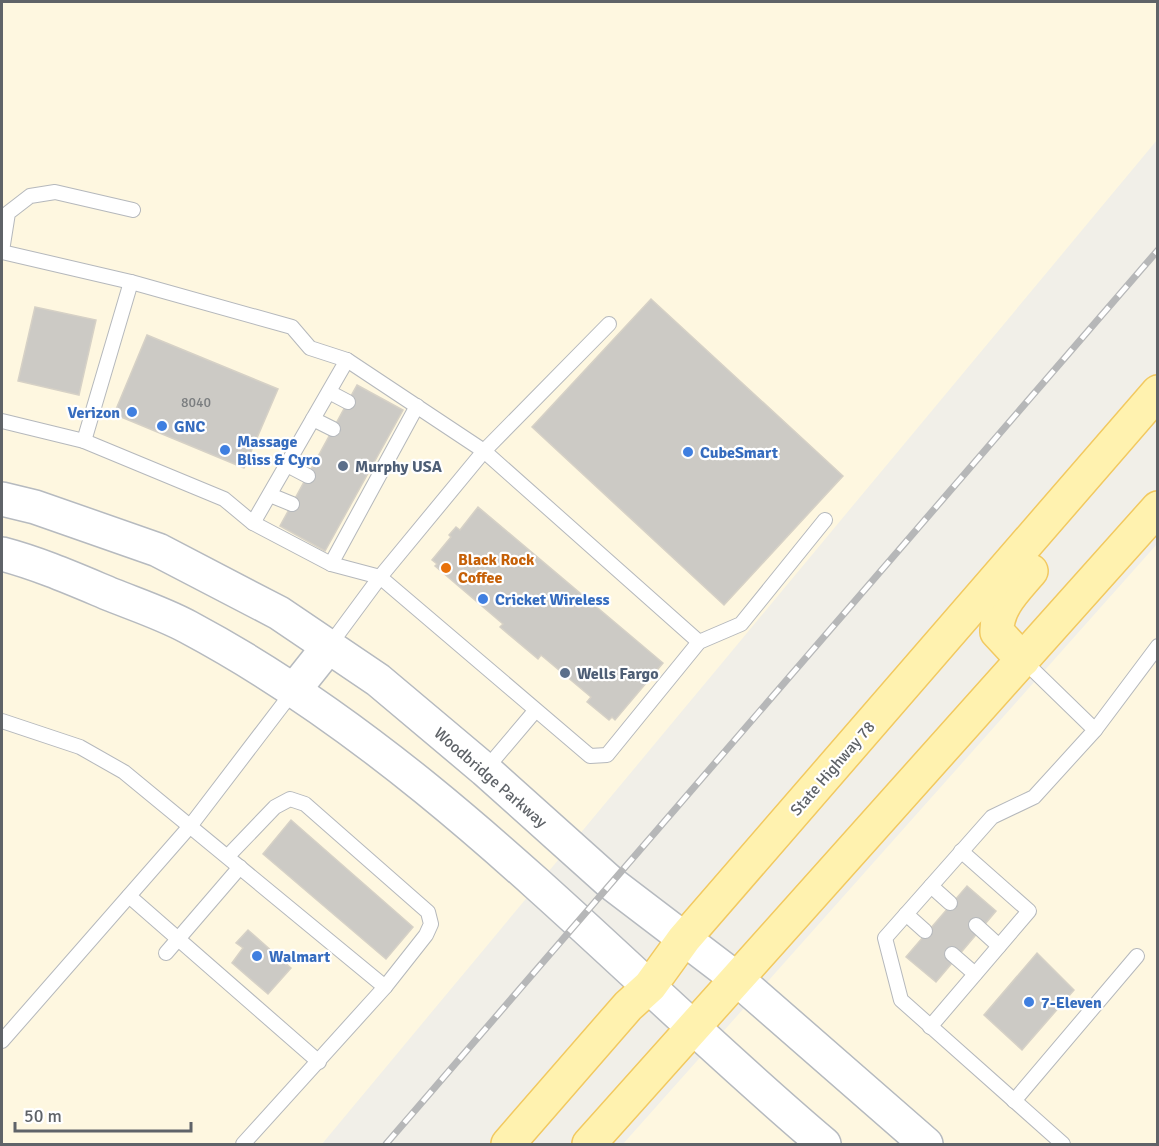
<svg xmlns="http://www.w3.org/2000/svg" width="1159" height="1146" font-family="Signika,sans-serif">
<style>
.commercial{fill:#fef7e0}
.building{fill:#cccac5;stroke:#d6d1c6;stroke-width:1.5}
.lines{fill:none;stroke-linecap:round;stroke-linejoin:round}
.lane-casing{stroke:#b5b8bc;stroke-width:16}
.secondary-casing{stroke:#b6babf;stroke-width:36}
.primary-casing{stroke:#f2c960;stroke-width:36}
.lane{stroke:#fff;stroke-width:14}
.secondary{stroke:#fff;stroke-width:33}
.primary{stroke:#fff2af;stroke-width:33}
.rail-casing{stroke:#b6b7b8;stroke-width:7}
.rail{stroke:#fff;stroke-width:4.5;stroke-dasharray:14;stroke-linecap:butt}
.shop-dot{fill:#3f7fe0;stroke:#fff;stroke-width:2}
.service-dot{fill:#5c6f8a;stroke:#fff;stroke-width:2}
.food-dot{fill:#e8710a;stroke:#fff;stroke-width:2}
.labels{text-anchor:middle;stroke-width:4.5;stroke-linejoin:round;paint-order:stroke}
.number-label{font-size:14px;fill:#7a7d7f}
.shop-label{font-size:16px;font-weight:bold;fill:#366cbe;stroke:#fff;text-anchor:start}
.service-label{font-size:16px;font-weight:bold;fill:#4e5e75;stroke:#fff;text-anchor:start}
.food-label{font-size:16px;font-weight:bold;fill:#c56008;stroke:#fff;text-anchor:start}
.street-label{font-size:16px;fill:#5f6368;stroke:#fff}
</style>
<rect width="100%" height="100%" fill="#f1efe8"/>
<g class="commercial">
<path d="M2 2H1157V140L322 1144H2Z"/>
<path d="M1157 544V1144H623L769 980Z"/>
</g>
<g class="building">
<path d="M651 299 843 476 724 605 532 427Z"/>
<path d="M35 307 96 320 79 395 18 381Z"/>
<path d="M147 335 278 389 244 468 114 414Z"/>
<path d="M357 385 403 410 325 551 280 526Z"/>
<path d="M478 507 663 663 615 720 612 717 609 720 587 702 591 697 541 655 538 659 500 627 503 624 435 566 437 564 432 560 451 537 449 535 456 527 460 530Z"/>
<path d="M291 820 413 927 386 959 263 854Z"/>
<path d="M967 886 996 911 936 982 906 957Z"/>
<path d="M248 930 291 968 268 994 232 963 243 948 236 943Z"/>
<path d="M1037 953 1074 990 1022 1050 984 1015Z"/>
</g>
<g class="lines">
<g class="lane-casing">
<g id="lane">
<path d="M2 251 8 213 30 196 55 192 133 210"/>
<path d="M2 252 131 282"/>
<path d="M609 324 484 451 699 642"/>
<path d="M329 392 348 402"/>
<path d="M313 419 333 429"/>
<path d="M2 421 84 441 131 282 292 327 310 348 347 360 484 451 380 577 329 646"/>
<path d="M84 441 224 499 253 523 331 564 380 577 590 756 607 755 699 642 741 624 825 520"/>
<path d="M287 465 308 476"/>
<path d="M270 495 292 504"/>
<path d="M253 523 347 360"/>
<path d="M331 564 417 406"/>
<path d="M1023 660 1095 730 1034 797 992 817 885 938 901 1000 1063 1144"/>
<path d="M2 721 80 747 124 772 385 987 243 1144"/>
<path d="M1095 730 1158 646"/>
<path d="M485 770 535 711"/>
<path d="M228 856 275 807 290 799 305 804 428 912 431 924 426 935 385 987"/>
<path d="M931 886 950 903"/>
<path d="M129 896 319 1062"/>
<path d="M906 914 925 931"/>
<path d="M976 925 999 946"/>
<path d="M166 953 240 867"/>
<path d="M952 954 975 974"/>
<path d="M930 1027 1029 911 961 851"/>
<path d="M2 1041 191 825 294 690"/>
<path d="M1014 1101 1137 956"/>
</g>
</g>
<g class="secondary-casing">
<g id="secondary">
<path d="M2 499 35 507 158 550 279 613 378 680 485 770 611 883 737 979 926 1144"/>
<path d="M2 554C40 564 76 580 112 595 137 605 164 614 188 627 432 757 616 968 824 1144"/>
<path d="M294 690 329 646"/>
</g>
</g>
<g class="primary-casing">
<g id="primary">
<path d="M1023 660 997 632C996 607 1016 589 1031 571"/>
<path d="M508 1144 628 1006 650 986 684 939 1158 392"/>
<path d="M589 1144 1158 508"/>
</g>
</g>
<use href="#lane" class="lane"/>
<use href="#secondary" class="secondary"/>
<use href="#primary" class="primary"/>
<g class="rail-casing">
<path id="rail" d="M386 1144 1158 250"/>
</g>
<use href="#rail" class="rail"/>
</g>
<g class="shop-dot">
<circle cx="132" cy="412" r="6"/>
<circle cx="162" cy="426" r="6"/>
<circle cx="225" cy="450" r="6"/>
<circle cx="688" cy="452" r="6"/>
<circle cx="483" cy="599" r="6"/>
<circle cx="257" cy="956" r="6"/>
<circle cx="1029" cy="1002" r="6"/>
</g>
<g class="service-dot">
<circle cx="343" cy="466" r="6"/>
<circle cx="565" cy="673" r="6"/>
</g>
<circle class="food-dot" cx="446" cy="568" r="6"/>
<g class="labels">
<g class="number-label">
<text x="196" y="407">8040</text>
</g>
<g class="shop-label">
<text x="120" y="418" text-anchor="end">Verizon</text>
<text x="174" y="432">GNC</text>
<text x="237" y="447">Massage<tspan x="237" dy="18">Bliss &amp; Cyro</tspan></text>
<text x="700" y="458">CubeSmart</text>
<text x="495" y="605">Cricket Wireless</text>
<text x="269" y="962">Walmart</text>
<text x="1041" y="1008">7-Eleven</text>
</g>
<g class="service-label">
<text x="355" y="472">Murphy USA</text>
<text x="577" y="679">Wells Fargo</text>
</g>
<g class="food-label">
<text x="458" y="565">Black Rock<tspan x="458" dy="18">Coffee</tspan></text>
</g>
<g class="street-label">
<text transform="translate(832 768) rotate(-49)" y="6">State Highway 78</text>
<text transform="translate(491 777) rotate(41)" y="6">Woodbridge Parkway</text>
</g>
</g>
<rect width="1159" height="1146" fill="none" stroke="#5f6368" stroke-width="6"/>
<path d="M15 1122v9h176v-9" fill="none" stroke="#5f6368" stroke-width="3"/>
<text x="24" y="1122" font-size="18" fill="#5f6368" stroke="#ffffff" stroke-width="4.5" paint-order="stroke">50 m</text>
</svg>
